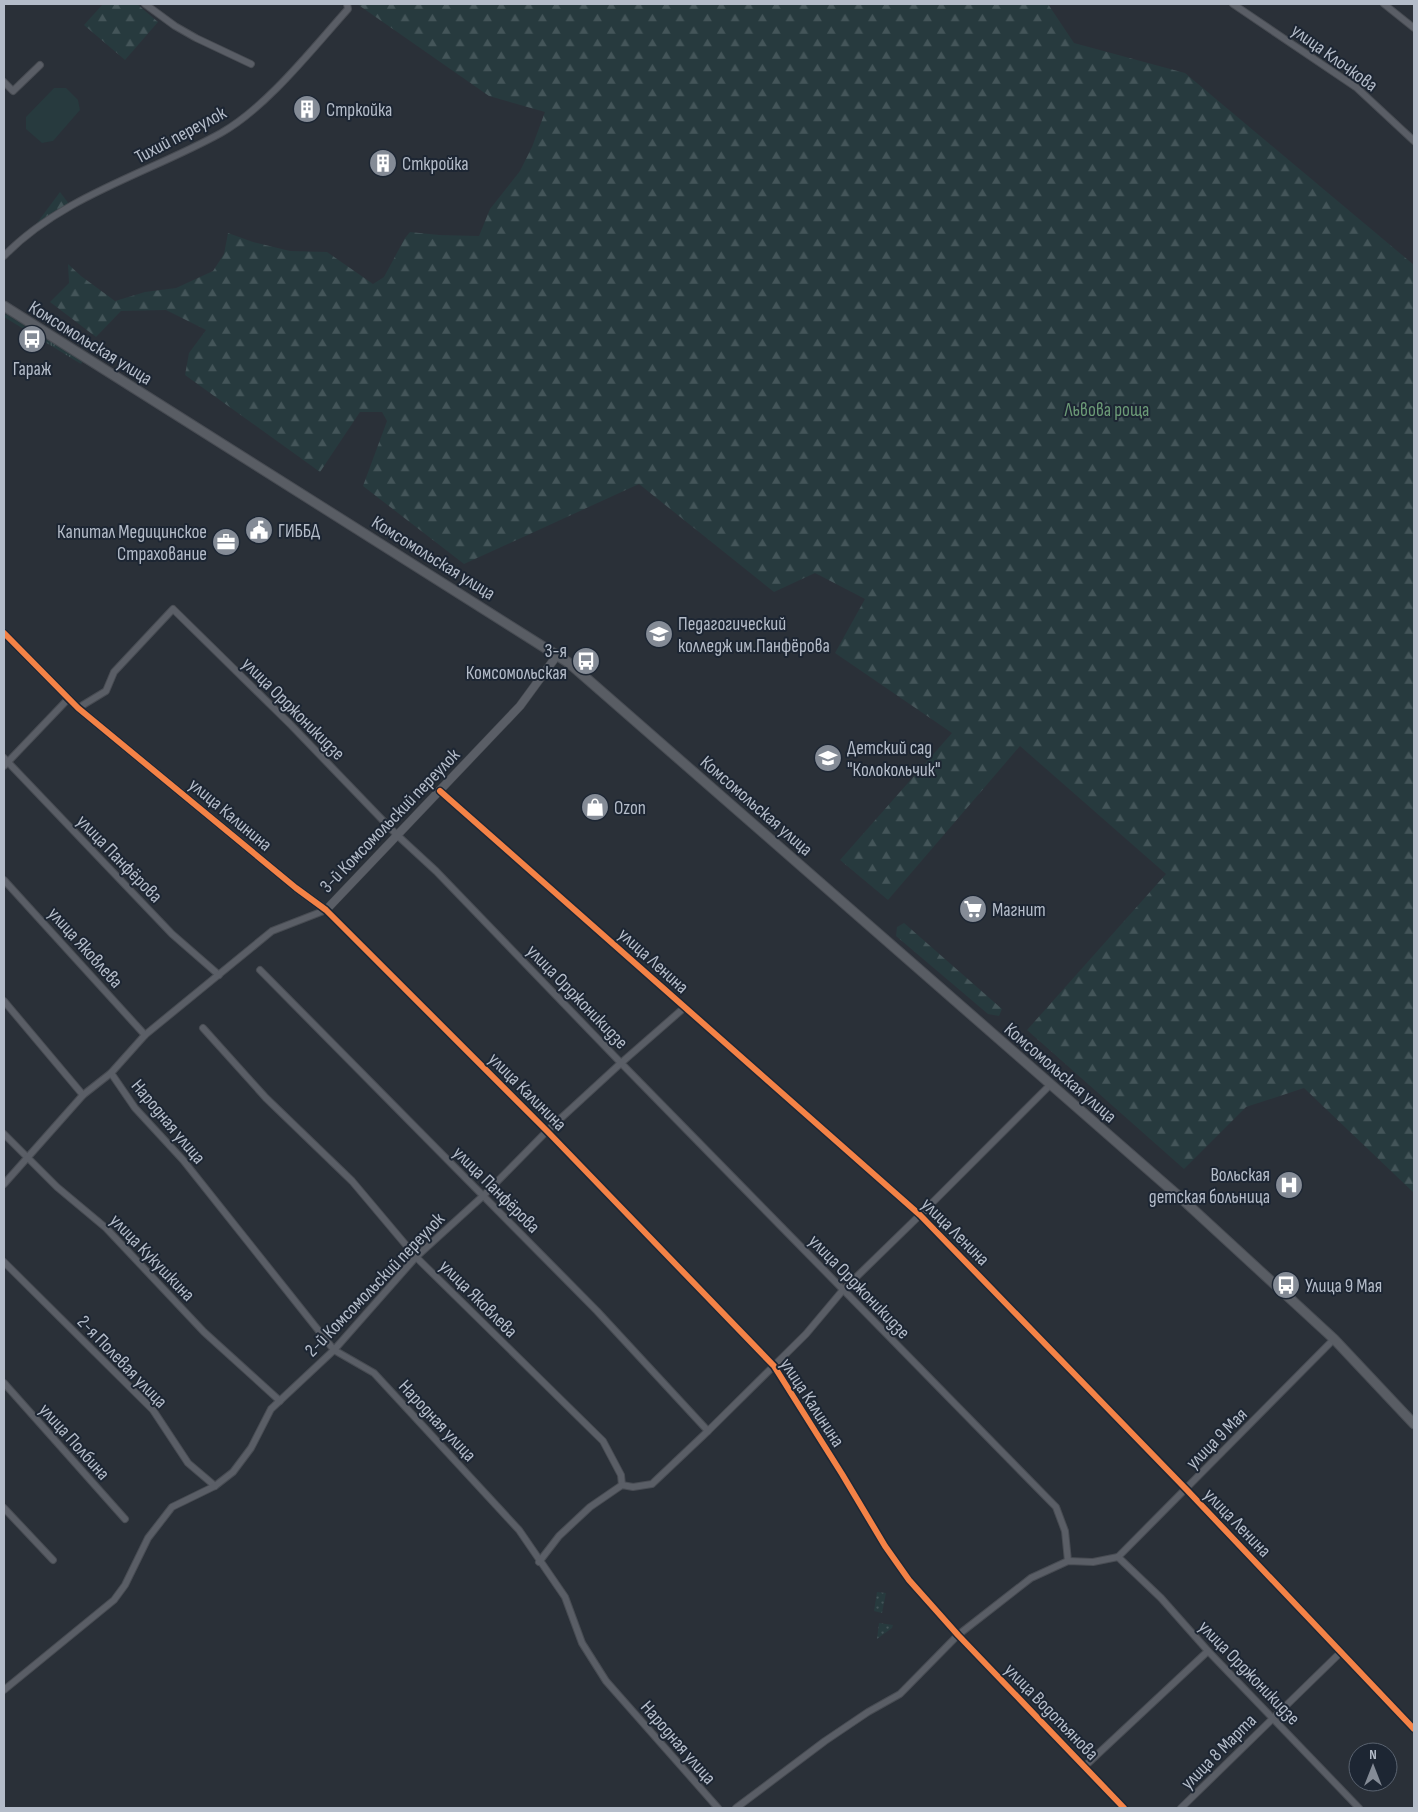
<svg xmlns="http://www.w3.org/2000/svg" width="1418" height="1812" font-family="'Sofia Sans Condensed',sans-serif">
<style>
.grass{fill:url(#grass-tufts)}
.forest{fill:url(#forest-firs)}
.park{fill:url(#park-dots)}
.pitch{fill:#273a3e}
.lines{fill:none;stroke-linecap:round;stroke-linejoin:round}
.minor-casing{stroke:#484c53;stroke-width:8}
.tertiary-casing{stroke:#484c53;stroke-width:9}
.secondary-casing{stroke:#484c53;stroke-width:11}
.minor{stroke:#5a5e66;stroke-width:6}
.tertiary{stroke:#5a5e66;stroke-width:8}
.secondary{stroke:#595d64;stroke-width:9}
.cycleway-casing{stroke:#1d2633;stroke-width:9}
.cycleway{stroke:#f48246;stroke-width:6}
.labels{text-anchor:middle;stroke-width:4;stroke-linejoin:round;paint-order:stroke}
.street-label{font-size:19px;fill:#b4bcc9;stroke:#1d2633}
.poi-label{font-size:19px;fill:#b4bcc9;stroke:#1d2633;text-anchor:start}
.park-label{font-size:19px;fill:#6b9a76;stroke:#1d2633}
</style>
<defs>
<pattern id="grass-tufts" width="24" height="20" patternUnits="userSpaceOnUse" patternTransform="scale(1.25)"><rect width="24" height="20" fill="#273a3e"/><path d="M3 7l-1-3M5 7V3M7 7l1-3M15 17l-1-3M17 17v-4M19 17l1-3" fill="none" stroke="#445559"/></pattern>
<pattern id="forest-firs" width="22" height="20" patternUnits="userSpaceOnUse" patternTransform="scale(1.25)"><rect width="22" height="20" fill="#273a3e"/><path d="M5 1l3.5 6h-7zM16 11l3.5 6h-7z" fill="#445559"/></pattern>
<pattern id="park-dots" width="8" height="8" patternUnits="userSpaceOnUse" patternTransform="scale(1.25)"><rect width="8" height="8" fill="#273a3e"/><path d="M2 2h.1M6 6h.1" fill="none" stroke="#445559" stroke-width="1.8" stroke-linecap="round"/></pattern>
</defs>
<rect width="100%" height="100%" fill="#2a3038"/>
<path class="grass" d="M6 314 83 361 81 364 4 317Z"/>
<g class="forest">
<path d="M103 4H137L158 22 125 60 84 25Z"/>
<path d="M357 4H1048L1074 43 1185 73 1414 265V1193L1304 1088 1246 1107 1184 1169 1027 1030 1166 874 1020 746 888 900 840 860 952 733 835 653 865 599 815 573 774 592 639 484 464 564 363 486 387 421 382 412H360L320 472 185 375 189 353 206 330 166 310 121 311 96 337 50 302 69 283 68 264 81 276 115 301 145 292 176 288 213 271 224 254 228 233 253 242 290 251 327 252 373 284 384 277 405 238 410 232 439 235 479 236 490 209 520 171 532 147 545 112 489 96Z"/>
<path d="M60 192 69 204 37 223Z"/>
<path d="M904 923 1002 1009 999 1016 988 1014 896 936 897 927Z"/>
</g>
<g class="park">
<path d="M877 1592 886 1593 882 1613 874 1611Z"/>
<path d="M879 1623 893 1625 892 1628 877 1639Z"/>
</g>
<path class="pitch" d="M54 88H66L78 100 80 110 53 141 42 143 26 129V117Z"/>
<g class="lines">
<g class="minor-casing">
<g id="minor">
<path d="M145 4 175 26 196 38 251 64"/>
<path d="M1233 4 1357 88 1414 141"/>
<path d="M1384 4 1414 28"/>
<path d="M4 82 13 91 40 65"/>
<path d="M4 256C62 196 149 173 221 133 267 107 313 48 348 9L347 4"/>
<path d="M78 708 106 691 114 672 173 609 290 724 397 835 436 871 621 1063 1056 1507 1065 1531 1068 1561"/>
<path d="M4 758 172 934 219 975"/>
<path d="M4 766 69 698"/>
<path d="M440 791 920 1215 1186 1489 1414 1729"/>
<path d="M4 880 145 1035"/>
<path d="M260 970 597 1311 708 1431"/>
<path d="M4 1001 83 1095"/>
<path d="M203 1028 266 1098 352 1181 416 1257 603 1441 621 1475 622 1485"/>
<path d="M111 1073 135 1108 183 1160 334 1350 374 1373 519 1530 565 1597 582 1643 606 1681 718 1808"/>
<path d="M4 1134 57 1187 106 1228 204 1332 280 1401"/>
<path d="M4 1184 83 1095 111 1073 145 1035 272 931 326 910 547 1131 774 1366 842 1474 885 1546 909 1580 958 1635 1124 1808"/>
<path d="M4 1262 153 1410 188 1463 215 1486"/>
<path d="M4 1383 125 1519"/>
<path d="M4 1508 53 1560"/>
<path d="M1118 1557 1161 1598 1208 1651 1359 1808"/>
<path d="M1118 1557 1334 1339"/>
<path d="M539 1562 559 1536 590 1507 622 1485 633 1487 652 1484 708 1431 806 1334 843 1290 920 1215 1051 1084"/>
<path d="M4 1690 114 1600 125 1585 148 1538 172 1507 215 1486 233 1472 251 1448 271 1409 334 1350 416 1257 483 1196 547 1131 621 1063 685 1007"/>
<path d="M1085 1766 1208 1651"/>
<path d="M736 1808 825 1741 868 1712 900 1694 958 1635 1031 1578 1068 1561 1093 1562 1118 1557"/>
<path d="M1181 1808 1341 1652"/>
</g>
</g>
<g class="tertiary-casing">
<path id="tertiary" d="M4 633 78 708 296 888 326 910 520 706 558 654"/>
</g>
<g class="secondary-casing">
<path id="secondary" d="M4 306 569 663 1183 1200 1334 1339 1414 1424"/>
</g>
<use href="#minor" class="minor"/>
<use href="#tertiary" class="tertiary"/>
<use href="#secondary" class="secondary"/>
<g class="cycleway-casing">
<g id="cycleway">
<path d="M4 633 78 708 296 888 326 910 547 1131 774 1366 842 1474 885 1546 909 1580 958 1635 1124 1808"/>
<path d="M440 791 920 1215 1186 1489 1414 1729"/>
</g>
</g>
<use href="#cycleway" class="cycleway"/>
</g>
<defs>
<g id="building-disc" transform="scale(1.4375)"><circle r="9.5" fill="#848b96" stroke="#1d2633"/><path d="M-4-6H4V6H1V3H-1V6H-4ZM-2.5-4.3h1.7v1.8h-1.7ZM.8-4.3h1.7v1.8H.8ZM-2.5-1h1.7V.8h-1.7ZM.8-1h1.7V.8H.8Z" fill="#fff"/></g>
<g id="bus-disc" transform="scale(1.4375)"><circle r="9.5" fill="#848b96" stroke="#1d2633"/><path d="M-5-6H5V4H4V6H2V4H-2V6H-4V4H-5ZM-3.5-4V0h7V-4ZM-3.5 1.2v1.5H-2V1.2ZM2 1.2v1.5H3.5V1.2Z" fill="#fff"/></g>
<g id="civic-disc" transform="scale(1.4375)"><circle r="9.5" fill="#848b96" stroke="#1d2633"/><path d="M-.6-6.5H3V-4.5H.6V-3L4-1V1h2V6H-6V1h2V-1L-.6-3ZM-1.2 2.5V6h2.4V2.5Z" fill="#fff"/></g>
<g id="office-disc" transform="scale(1.4375)"><circle r="9.5" fill="#848b96" stroke="#1d2633"/><path d="M-6-3h4V-5.5h4V-3h4V5H-6ZM-1-4.5V-3h2v-1.5ZM-6 0V1H6V0Z" fill="#fff"/></g>
<g id="university-disc" transform="scale(1.4375)"><circle r="9.5" fill="#848b96" stroke="#1d2633"/><path d="M0-5L7-2L0 1L-7-2ZM-4 1L0 2.5L4 1V4Q0 6-4 4Z" fill="#fff"/></g>
<g id="school-disc" transform="scale(1.4375)"><circle r="9.5" fill="#848b96" stroke="#1d2633"/><path d="M0-5L7-2L0 1L-7-2ZM-4 1L0 2.5L4 1V4Q0 6-4 4Z" fill="#fff"/></g>
<g id="shop-disc" transform="scale(1.4375)"><circle r="9.5" fill="#848b96" stroke="#1d2633"/><path d="M-5-2.5h2.3a2.7 3.5 0 0 1 5.4 0H5L5.5 6h-11ZM-1.5-2.5h3a1.5 2.3 0 0 0-3 0Z" fill="#fff"/></g>
<g id="supermarket-disc" transform="scale(1.4375)"><circle r="9.5" fill="#848b96" stroke="#1d2633"/><path d="M-6-5.5h2.5l.6 2H6L4.5 2H-2.5L-4.4-4H-6ZM-1.5 3.2a1.3 1.3 0 1 0 .1 0ZM3 3.2a1.3 1.3 0 1 0 .1 0Z" fill="#fff"/></g>
<g id="hospital-disc" transform="scale(1.4375)"><circle r="9.5" fill="#848b96" stroke="#1d2633"/><path d="M-5-5h3v3.5h4V-5h3V5h-3V1.5h-4V5h-3Z" fill="#fff"/></g>
</defs>
<g fill-rule="evenodd">
<use href="#building-disc" x="307" y="109"/>
<use href="#building-disc" x="383" y="163"/>
<use href="#bus-disc" x="32" y="339"/>
<use href="#civic-disc" x="259" y="530"/>
<use href="#office-disc" x="226" y="542"/>
<use href="#university-disc" x="659" y="634"/>
<use href="#bus-disc" x="586" y="661"/>
<use href="#school-disc" x="828" y="758"/>
<use href="#shop-disc" x="595" y="807"/>
<use href="#supermarket-disc" x="973" y="909"/>
<use href="#hospital-disc" x="1289" y="1185"/>
<use href="#bus-disc" x="1286" y="1285"/>
</g>
<g class="labels">
<g class="street-label">
<text transform="translate(1335 57) rotate(36)" y="7">улица Клочкова</text>
<text transform="translate(180 134) rotate(-28)" y="7">Тихий переулок</text>
<text transform="translate(91 342) rotate(32)" y="7">Комсомольская улица</text>
<text transform="translate(434 557) rotate(32)" y="7">Комсомольская улица</text>
<text transform="translate(294 708) rotate(45)" y="7">улица Орджоникидзе</text>
<text transform="translate(757 805) rotate(41)" y="7">Комсомольская улица</text>
<text transform="translate(231 814) rotate(40)" y="7">улица Калинина</text>
<text transform="translate(389 820) rotate(-46)" y="7">3-й Комсомольский переулок</text>
<text transform="translate(120 858) rotate(46)" y="7">улица Панфёрова</text>
<text transform="translate(86 947) rotate(48)" y="7">улица Яковлева</text>
<text transform="translate(654 960) rotate(42)" y="7">улица Ленина</text>
<text transform="translate(578 996) rotate(46)" y="7">улица Орджоникидзе</text>
<text transform="translate(1061 1072) rotate(41)" y="7">Комсомольская улица</text>
<text transform="translate(528 1091) rotate(45)" y="7">улица Калинина</text>
<text transform="translate(169 1121) rotate(50)" y="7">Народная улица</text>
<text transform="translate(497 1189) rotate(45)" y="7">улица Панфёрова</text>
<text transform="translate(956 1231) rotate(45)" y="7">улица Ленина</text>
<text transform="translate(153 1257) rotate(46)" y="7">улица Кукушкина</text>
<text transform="translate(374 1284) rotate(-46)" y="7">2-й Комсомольский переулок</text>
<text transform="translate(860 1286) rotate(46)" y="7">улица Орджоникидзе</text>
<text transform="translate(479 1298) rotate(45)" y="7">улица Яковлева</text>
<text transform="translate(123 1361) rotate(46)" y="7">2-я Полевая улица</text>
<text transform="translate(813 1402) rotate(57)" y="7">улица Калинина</text>
<text transform="translate(438 1420) rotate(47)" y="7">Народная улица</text>
<text transform="translate(1216 1438) rotate(-45)" y="7">улица 9 Мая</text>
<text transform="translate(75 1441) rotate(48)" y="7">улица Полбина</text>
<text transform="translate(1238 1522) rotate(46)" y="7">улица Ленина</text>
<text transform="translate(1250 1672) rotate(46)" y="7">улица Орджоникидзе</text>
<text transform="translate(1052 1711) rotate(46)" y="7">улица Водопьянова</text>
<text transform="translate(679 1742) rotate(49)" y="7">Народная улица</text>
<text transform="translate(1218 1751) rotate(-45)" y="7">улица 8 Марта</text>
</g>
<g class="poi-label">
<text x="326" y="116">Стркойка</text>
<text x="402" y="170">Сткройка</text>
<text x="32" y="375" text-anchor="middle">Гараж</text>
<text x="278" y="537">ГИББД</text>
<text x="207" y="538" text-anchor="end">Капитал Медицинское<tspan x="207" dy="22">Страхование</tspan></text>
<text x="678" y="630">Педагогический<tspan x="678" dy="22">колледж им.Панфёрова</tspan></text>
<text x="567" y="657" text-anchor="end">3-я<tspan x="567" dy="22">Комсомольская</tspan></text>
<text x="847" y="754">Детский сад<tspan x="847" dy="22">"Колокольчик"</tspan></text>
<text x="614" y="814">Ozon</text>
<text x="992" y="916">Магнит</text>
<text x="1270" y="1181" text-anchor="end">Вольская<tspan x="1270" dy="22">детская больница</tspan></text>
<text x="1305" y="1292">Улица 9 Мая</text>
</g>
<g class="park-label">
<text x="1107" y="416">Львова роща</text>
</g>
</g>
<rect width="1418" height="1812" fill="none" stroke="#b4bcc9" stroke-width="10"/>
<g transform="translate(1373 1767)"><circle r="24" fill="#1d2633" stroke="#59626f"/>
<path d="M0-4L9 19L0 12L-9 19Z" fill="#848b96"/>
<text y="-8" font-size="14" font-weight="bold" text-anchor="middle" fill="#b4bcc9">N</text>
</g>
</svg>
